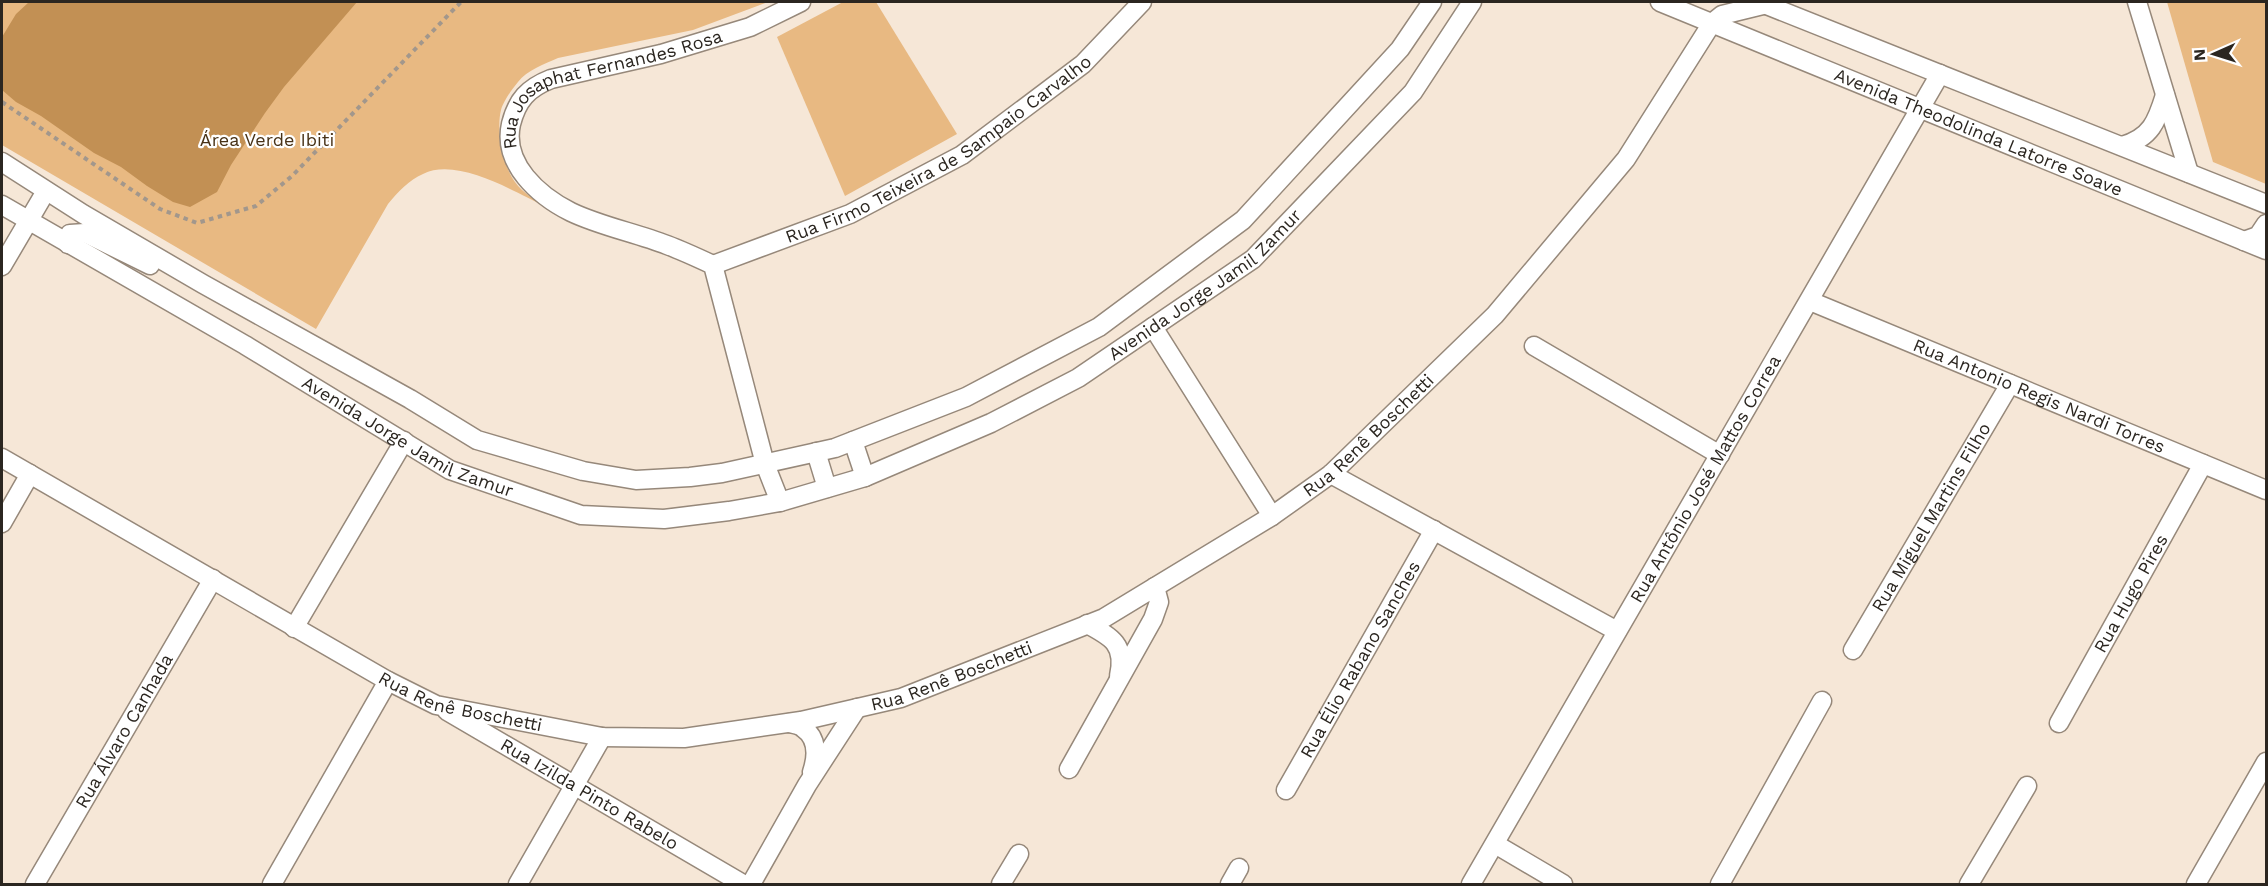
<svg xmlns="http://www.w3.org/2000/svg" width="2268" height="886" font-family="'Work Sans',sans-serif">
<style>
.green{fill:#e8b982}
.water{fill:#c29054}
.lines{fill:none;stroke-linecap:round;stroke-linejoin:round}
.minor-casing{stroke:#96887a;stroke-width:21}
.path{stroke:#a2978c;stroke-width:4;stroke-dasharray:4.5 4.5;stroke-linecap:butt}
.minor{stroke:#fff;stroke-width:18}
.labels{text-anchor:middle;stroke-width:4.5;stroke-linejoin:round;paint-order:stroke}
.street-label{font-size:18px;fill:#2b2620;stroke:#fff}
.park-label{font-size:18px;fill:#483217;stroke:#fff}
</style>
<rect width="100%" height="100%" fill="#f6e7d7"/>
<g class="green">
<path d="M2 2H768L693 30 558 58C545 64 527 70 518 82 512 89 503 102 501 110 496 130 503 166 515 182 523 193 534 199 544 206 513 191 457 157 423 174 409 180 398 192 388 204L316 329 2 145Z"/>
<path d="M843 2H876L957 134 845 196 777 37Z"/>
<path d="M2167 2H2266V184L2213 162Z"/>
</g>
<path class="water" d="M29 2H357L284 87 265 113 231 165 217 192 190 207 173 202 147 186 121 167 94 153 41 116 16 102 2 90V37L16 14Z"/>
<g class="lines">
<g class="minor-casing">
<g id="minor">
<path id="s1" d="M1660 2 2266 250"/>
<path d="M1759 2 2266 204"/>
<path d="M2137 2 2189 173"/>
<path d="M2122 146C2151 138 2157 121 2165 95"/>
<path d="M2 162 83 214 203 284 410 399 477 440 583 471 636 480 690 477 722 473 835 448 966 397 1099 327 1243 220 1400 49 1432 2"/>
<path id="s2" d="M2 205 245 345 450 470 581 515 664 519 729 511 780 502 865 477 991 423 1078 378 1253 259 1413 92 1472 2"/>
<path d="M2244 241 2258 236 2266 224"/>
<path d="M68 244 70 234 85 233 150 265"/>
<path id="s3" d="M713 265 850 214 962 155 1083 64 1142 2"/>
<path d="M2 266 46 191"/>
<path id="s4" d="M1810 301 2266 490"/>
<path d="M1153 327 1272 516"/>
<path d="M1534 346 1720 455"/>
<path d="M853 441 865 477"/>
<path d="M816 452 827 488"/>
<path id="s5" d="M2 458 388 681 436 705 602 737 684 738 801 721 901 698 1104 618 1272 516 1331 474 1495 315 1626 159 1712 23 1722 15 1767 4"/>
<path d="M1331 474 1617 631"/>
<path id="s6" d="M780 502 765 464 713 265C698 258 683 251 667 245 636 233 600 226 571 212 539 196 502 164 511 124 517 100 528 88 551 79L661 54 750 27 801 2"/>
<path d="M2 523 30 474"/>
<path d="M1087 624C1112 637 1126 645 1119 676"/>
<path d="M294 628 404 441"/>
<path id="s7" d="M1853 650 2010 384"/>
<path id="s8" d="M447 711 743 884"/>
<path d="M789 723C793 724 800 725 803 728 818 738 817 757 812 772"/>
<path id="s9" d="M2059 723 2203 464"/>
<path d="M1069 769 1153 619 1159 602 1155 587"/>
<path id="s10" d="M1286 790 1434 530"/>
<path d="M1495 844 1563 884"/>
<path id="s11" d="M35 884 213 579"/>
<path d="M272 884 388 681"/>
<path d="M518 884 602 737"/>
<path d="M751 884 807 785 857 708"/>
<path d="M1001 884 1019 854"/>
<path d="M1230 884 1239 868"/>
<path id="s12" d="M1471 884 1940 74"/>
<path d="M1720 884 1822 701"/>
<path d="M1969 884 2027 786"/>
<path d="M2196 884 2266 762"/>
</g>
</g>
<path class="path" d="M2 102 160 209 197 223 256 206 292 176 461 2"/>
<use href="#minor" class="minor"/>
</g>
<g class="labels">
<g class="street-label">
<text dy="6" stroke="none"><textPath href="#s6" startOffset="620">Rua Josaphat Fernandes Rosa</textPath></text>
<text dy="6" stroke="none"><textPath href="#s1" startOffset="344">Avenida Theodolinda Latorre Soave</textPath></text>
<text dy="6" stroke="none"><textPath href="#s3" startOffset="255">Rua Firmo Teixeira de Sampaio Carvalho</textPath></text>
<text dy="6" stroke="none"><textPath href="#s2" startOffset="1341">Avenida Jorge Jamil Zamur</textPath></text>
<text dy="6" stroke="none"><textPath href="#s4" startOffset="248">Rua Antonio Regis Nardi Torres</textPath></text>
<text dy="6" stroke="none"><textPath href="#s2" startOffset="468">Avenida Jorge Jamil Zamur</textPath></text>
<text dy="6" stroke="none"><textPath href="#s5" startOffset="1512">Rua Renê Boschetti</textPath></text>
<text dy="6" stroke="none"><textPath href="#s12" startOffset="468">Rua Antônio José Mattos Correa</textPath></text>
<text dy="6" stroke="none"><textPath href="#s7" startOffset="154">Rua Miguel Martins Filho</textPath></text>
<text dy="6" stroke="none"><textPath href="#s9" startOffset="148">Rua Hugo Pires</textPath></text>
<text dy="6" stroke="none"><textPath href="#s10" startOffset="150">Rua Élio Rabano Sanches</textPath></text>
<text dy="6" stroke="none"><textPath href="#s5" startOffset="1026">Rua Renê Boschetti</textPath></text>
<text dy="6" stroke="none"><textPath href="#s5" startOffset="522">Rua Renê Boschetti</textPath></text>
<text dy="6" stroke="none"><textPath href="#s11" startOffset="177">Rua Álvaro Canhada</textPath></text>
<text dy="6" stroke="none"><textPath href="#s8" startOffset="165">Rua Izilda Pinto Rabelo</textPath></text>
</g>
<g class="park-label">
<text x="267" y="146">Área Verde Ibiti</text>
</g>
</g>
<rect width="2268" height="886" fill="none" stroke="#2b2620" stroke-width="6"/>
<g transform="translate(2214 54) rotate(267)" stroke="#ffffff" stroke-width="4.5" paint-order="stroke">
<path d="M0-4.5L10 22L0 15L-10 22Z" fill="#2b2620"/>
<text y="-9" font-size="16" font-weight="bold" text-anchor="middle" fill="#2b2620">N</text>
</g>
</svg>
